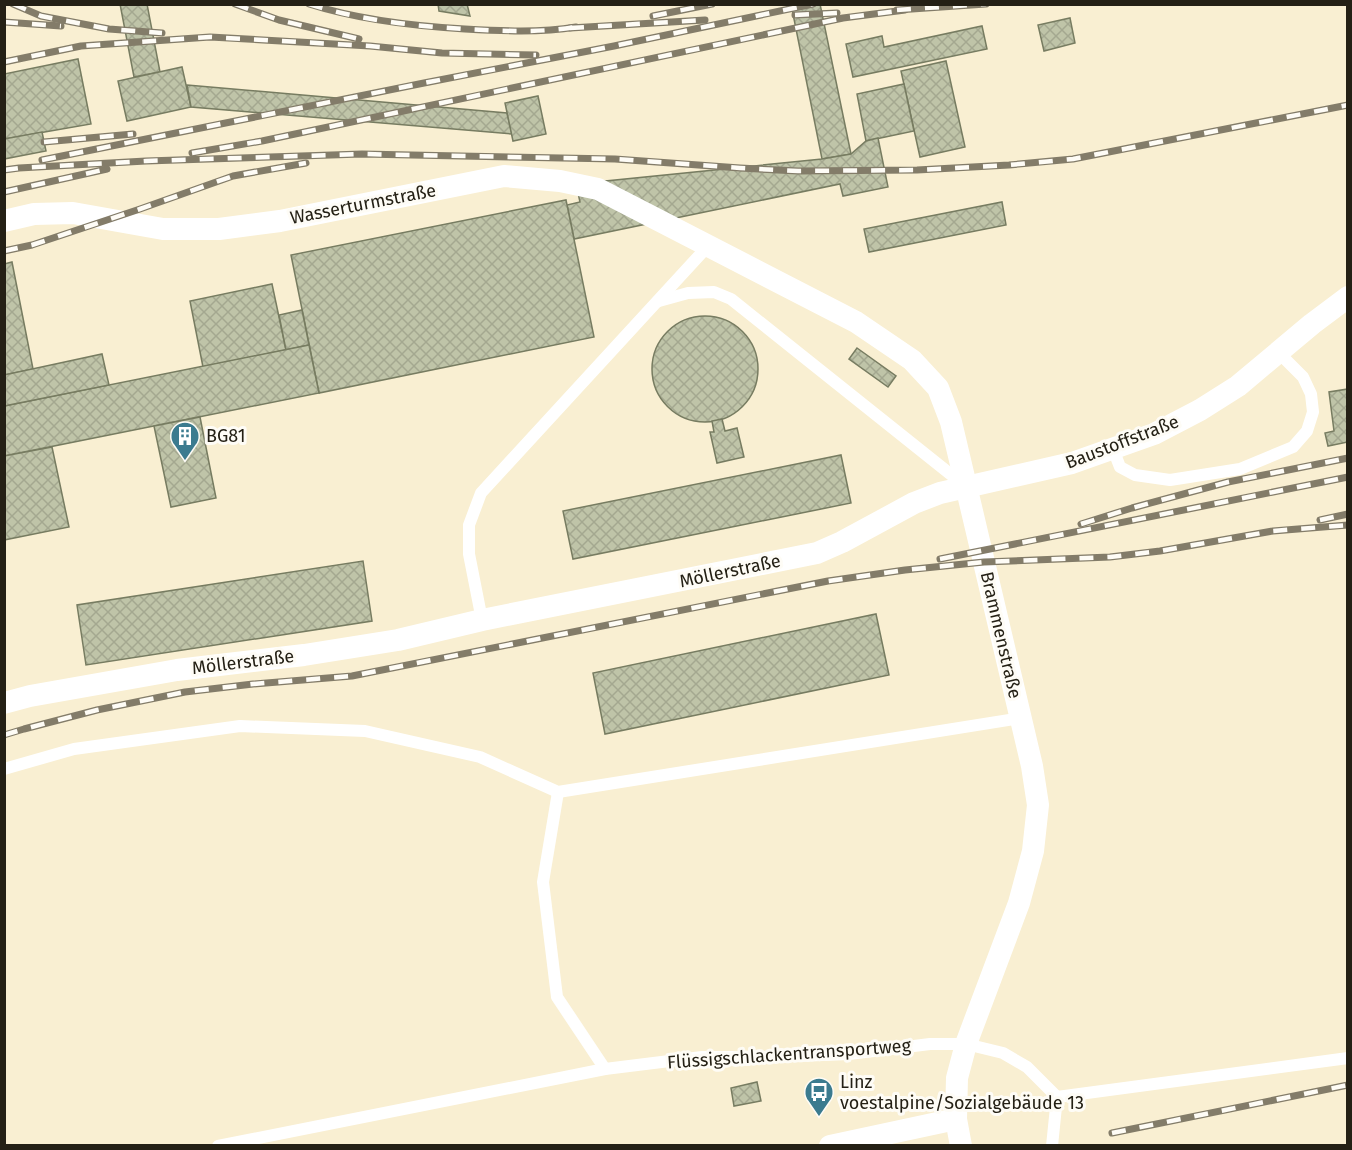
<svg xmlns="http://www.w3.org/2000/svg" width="1352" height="1150" font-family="'Fira Sans',sans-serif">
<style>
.building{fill:url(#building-cross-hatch);stroke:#777c61;stroke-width:1.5}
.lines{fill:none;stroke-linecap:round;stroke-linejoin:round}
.lane{stroke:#fff;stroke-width:12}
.street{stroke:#fff;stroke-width:22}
.rail-casing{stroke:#837c69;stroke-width:7}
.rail{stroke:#fefcf6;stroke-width:4.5;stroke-dasharray:14;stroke-linecap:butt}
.labels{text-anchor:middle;stroke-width:6;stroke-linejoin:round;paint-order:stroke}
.street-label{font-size:18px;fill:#242015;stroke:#fefcf6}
.poi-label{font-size:18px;fill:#242015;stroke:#fefcf6;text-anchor:start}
</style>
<defs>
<pattern id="building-cross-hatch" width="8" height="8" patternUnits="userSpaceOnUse" patternTransform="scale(1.5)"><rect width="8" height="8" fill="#bfc4a8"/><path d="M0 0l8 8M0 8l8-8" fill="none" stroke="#a4a890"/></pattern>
</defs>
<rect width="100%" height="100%" fill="#f9efd2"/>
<g class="building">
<path d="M120 4H147L160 72 134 77Z"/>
<path d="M438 4H467L470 16 439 11Z"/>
<path d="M791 4H820L851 154 822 159Z"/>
<path d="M1070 18 1075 43 1044 51 1038 25Z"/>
<path d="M982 26 987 49 853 77 846 44 882 36 884 47Z"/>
<path d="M78 59 91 124 4 139V74Z"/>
<path d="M946 61 965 147 920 157 901 71Z"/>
<path d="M182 67 191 107 127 121 118 81Z"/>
<path d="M904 84 914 131 866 141 857 94Z"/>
<path d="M187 85 507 113 512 134 191 107Z"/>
<path d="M538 96 546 134 513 141 505 103Z"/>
<path d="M42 132 46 151 4 159V139Z"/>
<path d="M878 138 888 187 843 196 840 184 574 239 567 205 580 202 576 184 822 159 851 154 866 141Z"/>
<path d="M566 200 594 337 319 393 291 255Z"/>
<path d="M1002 202 1006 225 869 252 864 229Z"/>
<path d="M12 262 33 369 4 375V264Z"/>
<path d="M272 284 286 350 203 367 190 301Z"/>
<path d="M302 310 309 345 286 350 279 315Z"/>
<circle cx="705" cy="369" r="53"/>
<path d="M309 345 319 393 4 456V406Z"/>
<path d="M857 348 896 376 888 387 849 359Z"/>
<path d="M102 354 109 385 4 406V375Z"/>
<path d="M1348 389V442L1328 446 1325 433 1334 431 1329 392Z"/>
<path d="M200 417 216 498 171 507 154 426Z"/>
<path d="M722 419 725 431 737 428 744 457 717 463 710 432H714L712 421Z"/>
<path d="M52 447 69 527 4 540V456Z"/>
<path d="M841 455 851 503 573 559 563 511Z"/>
<path d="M363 561 372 621 86 665 77 605Z"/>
<path d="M876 614 889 675 605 734 593 673Z"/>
<path d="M757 1082 761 1101 734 1106 731 1088Z"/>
</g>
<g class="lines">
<g class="lane">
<path d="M659 301 688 293 714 292 731 299 964 485"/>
<path d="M1113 449 1120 467 1135 475 1170 480 1240 469 1293 447 1307 431 1313 412 1311 394 1303 377 1278 352"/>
<path d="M482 620 469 554V525L481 493 708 246"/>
<path d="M4 769 74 749 240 726 365 731 480 757 558 792 1021 718"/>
<path d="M558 792 543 882 557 997 605 1069"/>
<path d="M1057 1097 1348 1058"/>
<path d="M218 1146 605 1069 702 1057H771L849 1054 930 1044H966L1003 1053 1027 1067 1057 1097"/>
<path d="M1052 1146 1057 1097"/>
</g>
<g class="street">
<path d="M4 221 34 214 73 213 163 229H219L280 221 504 176 560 181 598 189 856 322 912 360 938 388 951 422 1032 766 1038 805 1033 851 1019 903 966 1044 957 1078 956 1119 961 1146"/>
<path d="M4 703 30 696 177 670 304 655 398 640 482 620 817 553 842 542 914 503 940 493 1072 463 1154 434 1200 410 1238 386 1312 324 1348 297"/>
<path d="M830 1146 956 1119"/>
</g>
<g class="rail-casing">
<g id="rail">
<path d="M13 4 41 16 109 29 162 33"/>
<path d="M235 4 279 20 359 39"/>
<path d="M309 4C359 20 413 26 465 29 502 31 540 33 576 27"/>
<path d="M897 10 986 4"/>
<path d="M795 15 837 13"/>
<path d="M653 16 712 4"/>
<path d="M4 22 61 26"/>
<path d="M570 28 705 20"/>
<path d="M4 62 81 46 210 37 370 46 442 53 536 55"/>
<path d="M44 142 133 134"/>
<path d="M192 153 262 141 843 18 905 10"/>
<path d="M42 160 424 83 614 46 813 4"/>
<path d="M4 170 19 168 146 161 362 154 615 159 740 168 798 171 917 170 1009 165 1073 159 1348 105"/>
<path d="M4 192 107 169"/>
<path d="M4 251 32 245 140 209 233 176 306 163"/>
<path d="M1320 520 1348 514"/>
<path d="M1081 524 1132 508 1228 482 1348 458"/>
<path d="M940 559 1348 477"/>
<path d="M4 735 24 729 97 710 185 692 253 684 352 676 828 581 905 570 984 562 1110 557 1160 551 1273 531 1348 525"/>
<path d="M1112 1133 1348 1085"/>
</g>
</g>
<use href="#rail" class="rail"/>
</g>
<defs>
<g id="building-pin" transform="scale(1.5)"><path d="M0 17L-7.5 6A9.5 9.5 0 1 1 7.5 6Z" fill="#3b7b8f" stroke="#fefcf6"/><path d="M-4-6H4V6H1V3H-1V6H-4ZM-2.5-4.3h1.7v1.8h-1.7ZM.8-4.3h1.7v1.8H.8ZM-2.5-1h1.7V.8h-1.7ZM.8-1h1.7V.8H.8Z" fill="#fff"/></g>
<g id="bus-pin" transform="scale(1.5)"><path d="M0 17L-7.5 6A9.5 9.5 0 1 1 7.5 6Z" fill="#3b7b8f" stroke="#fefcf6"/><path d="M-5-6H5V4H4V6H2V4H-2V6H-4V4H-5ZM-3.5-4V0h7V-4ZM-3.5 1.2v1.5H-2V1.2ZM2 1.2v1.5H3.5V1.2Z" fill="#fff"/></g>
</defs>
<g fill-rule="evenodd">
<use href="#building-pin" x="185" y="436"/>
<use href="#bus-pin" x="819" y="1092"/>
</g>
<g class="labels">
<g class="street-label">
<text transform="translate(363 204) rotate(-11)" y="6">Wasserturmstraße</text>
<text transform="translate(1122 442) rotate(-21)" y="6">Baustoffstraße</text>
<text transform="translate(730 571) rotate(-12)" y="6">Möllerstraße</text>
<text transform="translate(1001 635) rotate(77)" y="6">Brammenstraße</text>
<text transform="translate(243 662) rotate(-7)" y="6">Möllerstraße</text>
<text transform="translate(789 1054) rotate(-4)" y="6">Flüssigschlackentransportweg</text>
</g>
<g class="poi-label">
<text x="206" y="442">BG81</text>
<text x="840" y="1088">Linz<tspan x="840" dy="21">voestalpine/Sozialgebäude 13</tspan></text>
</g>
</g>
<rect width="1352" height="1150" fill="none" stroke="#242015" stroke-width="12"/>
</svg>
